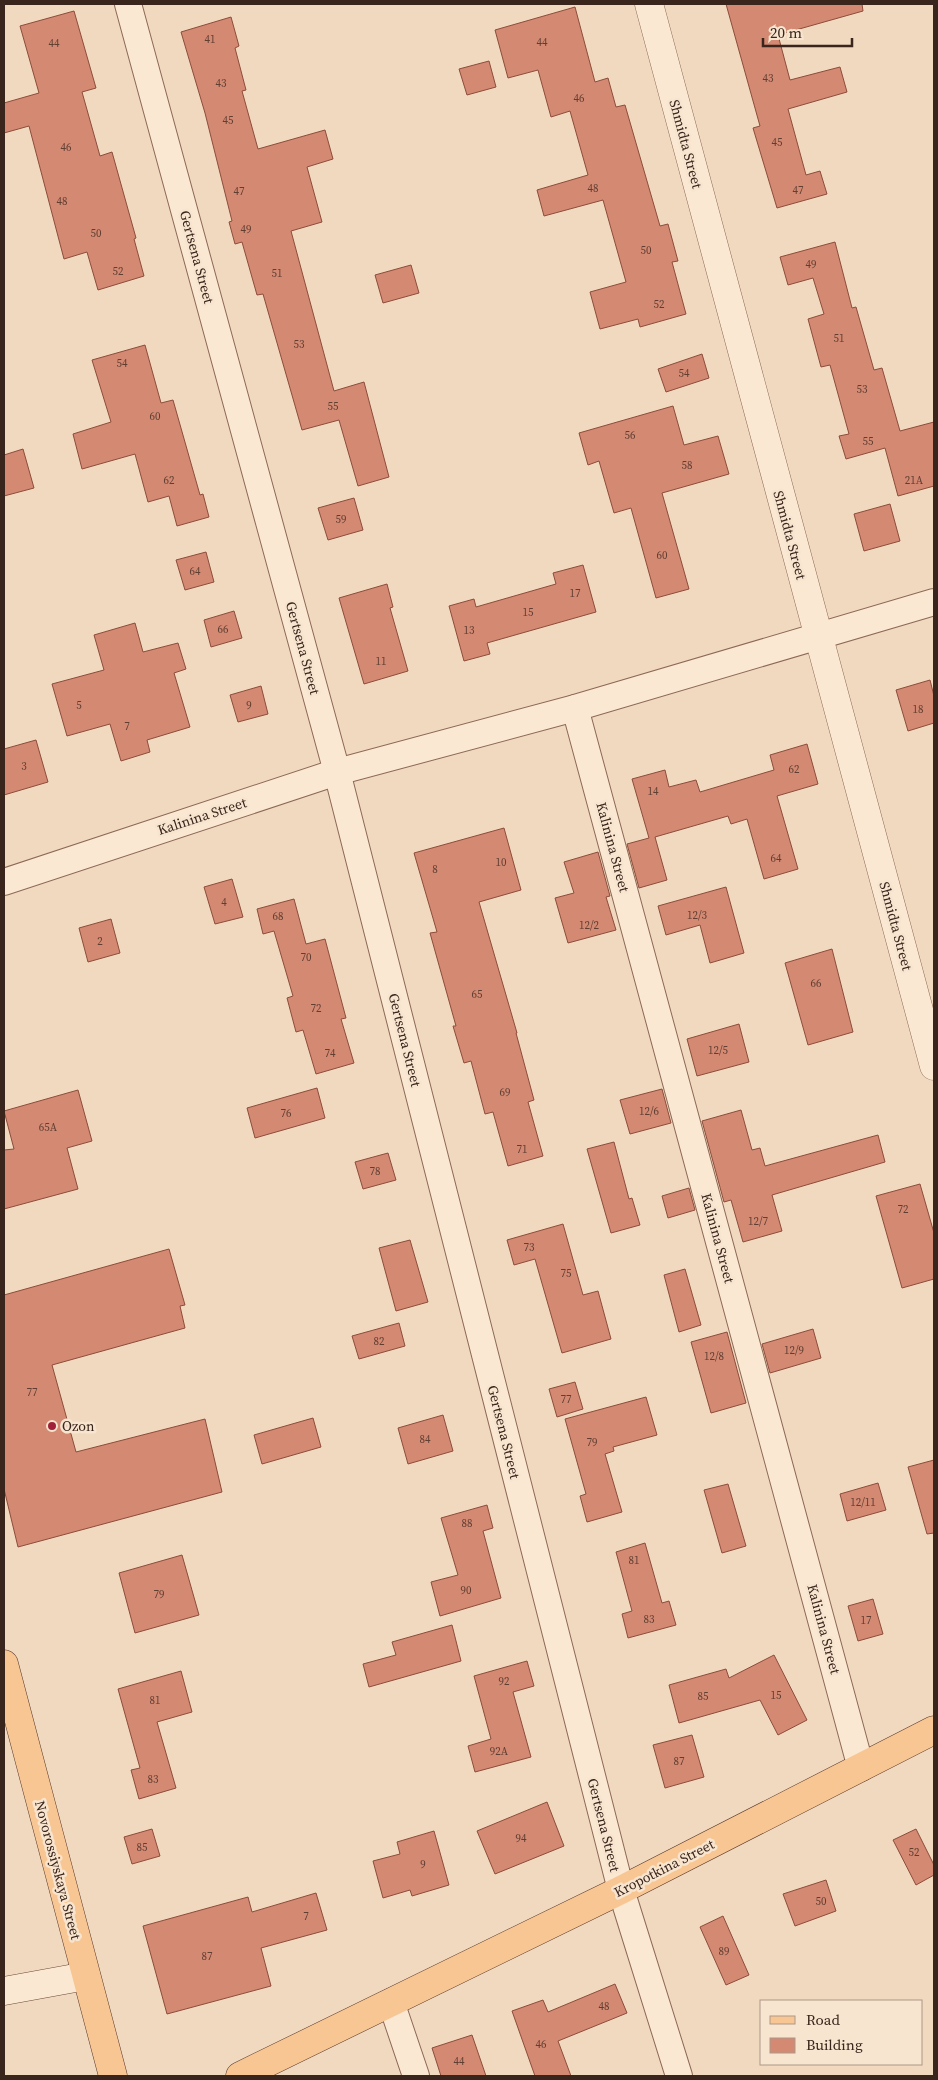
<svg xmlns="http://www.w3.org/2000/svg" width="938" height="2080" font-family="'Source Serif 4',serif">
<style>
.building{fill:#d38972;stroke:#8d4c3a}
.lines{fill:none;stroke-linecap:round;stroke-linejoin:round}
.minor-casing{stroke:#8c6956;stroke-width:28}
.tertiary-casing{stroke:#8c6956;stroke-width:29}
.secondary-casing{stroke:#6d4a39;stroke-width:29}
.primary-casing{stroke:#59382b;stroke-width:29}
.minor{stroke:#fbe8d3;stroke-width:26}
.tertiary{stroke:#fbe8d3;stroke-width:28}
.secondary{stroke:#fbe8d3;stroke-width:28}
.primary{stroke:#f8c693;stroke-width:28}
.poi-dot{fill:#a02139;stroke:#f8e5cf;stroke-width:2}
.labels{text-anchor:middle;stroke-width:5;stroke-linejoin:round;paint-order:stroke}
.number-label{font-size:11px;fill:#603e32}
.street-label{font-size:14px;fill:#3a251c;stroke:#f8e5cf}
.poi-label{font-size:14px;fill:#3a251c;stroke:#f8e5cf;text-anchor:start}
</style>
<rect width="100%" height="100%" fill="#f1d9bf"/>
<g class="building">
<path d="M726 4H862L863 11 778 35 790 80 840 67 847 92 788 109 806 175 820 171 827 194 777 208 753 128 760 126Z"/>
<path d="M575 7 595 82 608 78 616 107 625 105 660 226 668 224 678 261 672 262 686 314 640 327 638 319 600 329 590 292 626 282 603 200 544 216 537 190 588 175 570 111 551 117 538 70 508 78 495 30Z"/>
<path d="M74 11 96 88 82 92 100 156 112 152 136 238 134 239 144 276 98 290 87 252 64 259 29 126 4 133V103L39 93 20 26Z"/>
<path d="M231 17 239 46 235 48 246 90 242 91 258 149 325 130 333 159 307 167 322 222 291 231 334 391 364 382 389 477 358 486 339 420 302 430 263 294 257 295 242 242 235 244 229 222 232 221 205 113 181 32Z"/>
<path d="M489 61 496 87 467 95 459 69Z"/>
<path d="M835 242 852 308 856 307 874 370 882 368 900 431 934 422V486L898 496 885 448 846 459 839 436 849 434 830 365 821 367 808 319 824 314 813 278 788 285 780 257Z"/>
<path d="M411 265 419 293 383 303 375 275Z"/>
<path d="M145 345 161 403 173 400 200 495 203 494 209 517 177 526 169 496 148 502 135 454 82 469 73 434 111 422 92 360Z"/>
<path d="M702 354 709 378 666 392 658 369Z"/>
<path d="M673 406 684 445 718 436 729 474 662 493 689 589 656 598 631 508 614 513 599 461 588 465 579 433Z"/>
<path d="M23 449 34 488 4 496V455Z"/>
<path d="M354 498 363 530 328 540 318 508Z"/>
<path d="M890 504 900 541 864 551 854 514Z"/>
<path d="M206 552 214 582 185 590 176 560Z"/>
<path d="M583 565 596 612 487 643 490 654 464 661 449 606 474 599 476 607 556 584 553 573Z"/>
<path d="M387 584 393 607 390 608 408 671 364 684 339 598Z"/>
<path d="M234 611 242 638 211 647 204 620Z"/>
<path d="M135 623 143 652 178 643 186 669 174 673 190 727 147 740 150 752 121 761 110 724 67 736 52 684 104 670 94 635Z"/>
<path d="M930 680 934 696V723L908 731 896 690Z"/>
<path d="M261 686 268 714 238 722 230 695Z"/>
<path d="M36 740 48 782 4 795V749Z"/>
<path d="M807 744 818 784 777 796 798 869 764 879 747 819 731 824 728 816 655 837 667 880 639 888 627 844 649 838 632 779 665 770 669 787 696 780 700 792 774 770 770 755Z"/>
<path d="M504 828 521 890 479 902 517 1033H516L534 1100 528 1102 543 1156 508 1166 493 1112 485 1114 471 1061 464 1063 453 1026H456L430 933 437 932 414 853Z"/>
<path d="M598 852 610 896 606 897 616 930 568 943 555 898 574 893 564 862Z"/>
<path d="M232 879 243 917 215 924 204 887Z"/>
<path d="M726 887 744 953 710 963 700 925 666 935 658 906Z"/>
<path d="M294 899 306 944 325 939 346 1018 341 1019 354 1063 316 1074 303 1030 296 1032 287 998 293 996 274 931 263 934 257 909Z"/>
<path d="M111 919 120 953 88 962 79 928Z"/>
<path d="M832 949 853 1032 808 1045 785 963Z"/>
<path d="M739 1024 749 1062 697 1076 687 1039Z"/>
<path d="M317 1088 325 1118 255 1138 247 1108Z"/>
<path d="M662 1089 671 1123 630 1134 620 1100Z"/>
<path d="M78 1090 92 1141 67 1148 78 1189 4 1209V1150L14 1149 4 1111Z"/>
<path d="M741 1110 752 1150 760 1148 765 1166 878 1135 885 1162 772 1195 782 1231 743 1242 731 1200 724 1202 702 1121Z"/>
<path d="M614 1142 629 1199 632 1198 640 1225 611 1233 587 1149Z"/>
<path d="M388 1153 396 1180 363 1189 355 1162Z"/>
<path d="M920 1184 934 1233V1279L902 1288 876 1196Z"/>
<path d="M689 1188 695 1210 668 1218 662 1196Z"/>
<path d="M563 1224 583 1295 598 1291 611 1339 562 1353 535 1259 514 1265 507 1240Z"/>
<path d="M410 1240 428 1302 396 1311 379 1248Z"/>
<path d="M169 1249 185 1305 180 1306 185 1328 52 1365 76 1452 205 1419 222 1492 18 1547 4 1489V1295Z"/>
<path d="M685 1269 701 1325 679 1332 664 1275Z"/>
<path d="M399 1323 405 1346 359 1359 352 1336Z"/>
<path d="M813 1329 821 1358 770 1373 762 1344Z"/>
<path d="M727 1332 746 1403 711 1413 691 1342Z"/>
<path d="M575 1382 583 1409 557 1417 549 1389Z"/>
<path d="M646 1397 657 1435 613 1447 614 1451 605 1454 622 1512 587 1522 580 1496 586 1494 565 1419Z"/>
<path d="M443 1415 453 1451 408 1464 398 1428Z"/>
<path d="M313 1418 321 1447 262 1464 254 1435Z"/>
<path d="M934 1460V1533L927 1534 908 1467Z"/>
<path d="M878 1483 886 1510 847 1521 840 1494Z"/>
<path d="M728 1484 746 1546 722 1553 704 1490Z"/>
<path d="M487 1505 493 1528 483 1531 501 1598 440 1616 431 1582 458 1575 441 1518Z"/>
<path d="M645 1543 662 1603 669 1601 676 1625 628 1638 622 1614 632 1611 616 1552Z"/>
<path d="M182 1555 199 1615 135 1633 119 1573Z"/>
<path d="M873 1599 883 1634 858 1641 848 1606Z"/>
<path d="M452 1625 461 1661 369 1687 363 1664 396 1655 392 1642Z"/>
<path d="M774 1655 807 1720 778 1735 760 1700 679 1723 669 1685 726 1669 729 1678Z"/>
<path d="M527 1661 534 1686 513 1692 531 1757 475 1772 468 1746 491 1739 474 1676Z"/>
<path d="M181 1671 192 1712 157 1722 176 1788 139 1799 131 1770 140 1768 118 1689Z"/>
<path d="M692 1735 704 1777 665 1788 653 1745Z"/>
<path d="M547 1802 564 1846 495 1874 477 1831Z"/>
<path d="M152 1829 160 1856 132 1864 124 1837Z"/>
<path d="M916 1829 934 1865V1875L916 1885 893 1840Z"/>
<path d="M434 1831 449 1885 412 1896 410 1890 383 1898 373 1861 400 1854 397 1842Z"/>
<path d="M826 1880 836 1911 795 1926 783 1894Z"/>
<path d="M316 1893 327 1930 261 1948 271 1986 167 2014 143 1926 248 1897 252 1912Z"/>
<path d="M723 1916 749 1975 726 1985 700 1927Z"/>
<path d="M615 1984 627 2013 558 2041 571 2076H535L512 2011 543 2000 548 2012Z"/>
<path d="M472 2035 486 2076H441L432 2048Z"/>
</g>
<g class="lines">
<g class="minor-casing">
<g id="minor">
<path d="M128 4 337 772 621 1890 679 2076"/>
<path d="M575 708 861 1768"/>
<path d="M4 882 337 772 575 708 934 602"/>
<path d="M391 2002 416 2076"/>
</g>
</g>
<g class="tertiary-casing">
<path id="tertiary" d="M649 4 934 1066"/>
</g>
<g class="secondary-casing">
<path id="secondary" d="M4 1991 86 1976"/>
</g>
<g class="primary-casing">
<g id="primary">
<path d="M4 1664 113 2076"/>
<path d="M240 2076 621 1890 934 1730"/>
</g>
</g>
<use href="#minor" class="minor"/>
<use href="#tertiary" class="tertiary"/>
<use href="#secondary" class="secondary"/>
<use href="#primary" class="primary"/>
</g>
<circle class="poi-dot" cx="52" cy="1426" r="5"/>
<g class="labels">
<g class="number-label">
<text x="210" y="43">41</text>
<text x="542" y="46">44</text>
<text x="54" y="47">44</text>
<text x="768" y="82">43</text>
<text x="221" y="87">43</text>
<text x="579" y="102">46</text>
<text x="228" y="124">45</text>
<text x="777" y="146">45</text>
<text x="66" y="151">46</text>
<text x="593" y="192">48</text>
<text x="798" y="194">47</text>
<text x="239" y="195">47</text>
<text x="62" y="205">48</text>
<text x="246" y="233">49</text>
<text x="96" y="237">50</text>
<text x="646" y="254">50</text>
<text x="811" y="268">49</text>
<text x="118" y="275">52</text>
<text x="277" y="277">51</text>
<text x="659" y="308">52</text>
<text x="839" y="342">51</text>
<text x="299" y="348">53</text>
<text x="122" y="367">54</text>
<text x="684" y="377">54</text>
<text x="862" y="393">53</text>
<text x="333" y="410">55</text>
<text x="155" y="420">60</text>
<text x="630" y="439">56</text>
<text x="868" y="445">55</text>
<text x="687" y="469">58</text>
<text x="169" y="484">62</text>
<text x="914" y="484">21А</text>
<text x="341" y="523">59</text>
<text x="662" y="559">60</text>
<text x="195" y="575">64</text>
<text x="575" y="597">17</text>
<text x="528" y="616">15</text>
<text x="223" y="633">66</text>
<text x="469" y="634">13</text>
<text x="381" y="665">11</text>
<text x="79" y="709">5</text>
<text x="249" y="709">9</text>
<text x="918" y="713">18</text>
<text x="127" y="730">7</text>
<text x="24" y="770">3</text>
<text x="794" y="773">62</text>
<text x="653" y="795">14</text>
<text x="776" y="862">64</text>
<text x="501" y="866">10</text>
<text x="435" y="873">8</text>
<text x="224" y="906">4</text>
<text x="697" y="919">12/3</text>
<text x="278" y="920">68</text>
<text x="589" y="929">12/2</text>
<text x="100" y="945">2</text>
<text x="306" y="961">70</text>
<text x="816" y="987">66</text>
<text x="477" y="998">65</text>
<text x="316" y="1012">72</text>
<text x="718" y="1054">12/5</text>
<text x="330" y="1057">74</text>
<text x="505" y="1096">69</text>
<text x="649" y="1115">12/6</text>
<text x="286" y="1117">76</text>
<text x="48" y="1131">65А</text>
<text x="522" y="1153">71</text>
<text x="375" y="1175">78</text>
<text x="903" y="1213">72</text>
<text x="758" y="1225">12/7</text>
<text x="529" y="1251">73</text>
<text x="566" y="1277">75</text>
<text x="379" y="1345">82</text>
<text x="794" y="1354">12/9</text>
<text x="714" y="1360">12/8</text>
<text x="32" y="1396">77</text>
<text x="566" y="1403">77</text>
<text x="425" y="1443">84</text>
<text x="592" y="1446">79</text>
<text x="863" y="1506">12/11</text>
<text x="467" y="1527">88</text>
<text x="634" y="1564">81</text>
<text x="466" y="1594">90</text>
<text x="159" y="1598">79</text>
<text x="649" y="1623">83</text>
<text x="866" y="1624">17</text>
<text x="504" y="1685">92</text>
<text x="776" y="1699">15</text>
<text x="703" y="1700">85</text>
<text x="155" y="1704">81</text>
<text x="499" y="1755">92А</text>
<text x="679" y="1765">87</text>
<text x="153" y="1783">83</text>
<text x="521" y="1842">94</text>
<text x="142" y="1851">85</text>
<text x="914" y="1856">52</text>
<text x="423" y="1868">9</text>
<text x="821" y="1905">50</text>
<text x="306" y="1920">7</text>
<text x="724" y="1955">89</text>
<text x="207" y="1960">87</text>
<text x="604" y="2010">48</text>
<text x="541" y="2048">46</text>
<text x="459" y="2065">44</text>
</g>
<g class="street-label">
<text transform="translate(686 144) rotate(75)" y="5">Shmidta Street</text>
<text transform="translate(197 257) rotate(75)" y="5">Gertsena Street</text>
<text transform="translate(790 535) rotate(75)" y="5">Shmidta Street</text>
<text transform="translate(303 648) rotate(75)" y="5">Gertsena Street</text>
<text transform="translate(202 816) rotate(-18)" y="5">Kalinina Street</text>
<text transform="translate(613 847) rotate(75)" y="5">Kalinina Street</text>
<text transform="translate(896 926) rotate(75)" y="5">Shmidta Street</text>
<text transform="translate(405 1040) rotate(76)" y="5">Gertsena Street</text>
<text transform="translate(718 1238) rotate(75)" y="5">Kalinina Street</text>
<text transform="translate(504 1432) rotate(76)" y="5">Gertsena Street</text>
<text transform="translate(824 1629) rotate(75)" y="5">Kalinina Street</text>
<text transform="translate(604 1825) rotate(76)" y="5">Gertsena Street</text>
<text transform="translate(664 1868) rotate(-27)" y="5">Kropotkina Street</text>
<text transform="translate(58 1870) rotate(75)" y="5">Novorossiyskaya Street</text>
</g>
<g class="poi-label">
<text x="62" y="1431">Ozon</text>
</g>
</g>
<rect width="938" height="2080" fill="none" stroke="#3a251c" stroke-width="10"/>
<rect x="760" y="2000" width="162" height="65" fill="#f8e5cf" stroke="#ac9887"/>
<rect x="770" y="2016" width="25" height="8" fill="#f8c693" stroke="#ac9887"/>
<text x="806" y="2025" font-size="15" fill="#3a251c">Road</text>
<rect x="770" y="2038" width="25" height="15" fill="#d38972" stroke="#ac9887"/>
<text x="806" y="2050" font-size="15" fill="#3a251c">Building</text>
<path d="M763 38v8h89v-8" fill="none" stroke="#3a251c" stroke-width="2.5"/>
<text x="770" y="38" font-size="15" fill="#3a251c" stroke="#f8e5cf" stroke-width="4" paint-order="stroke">20 m</text>
</svg>
